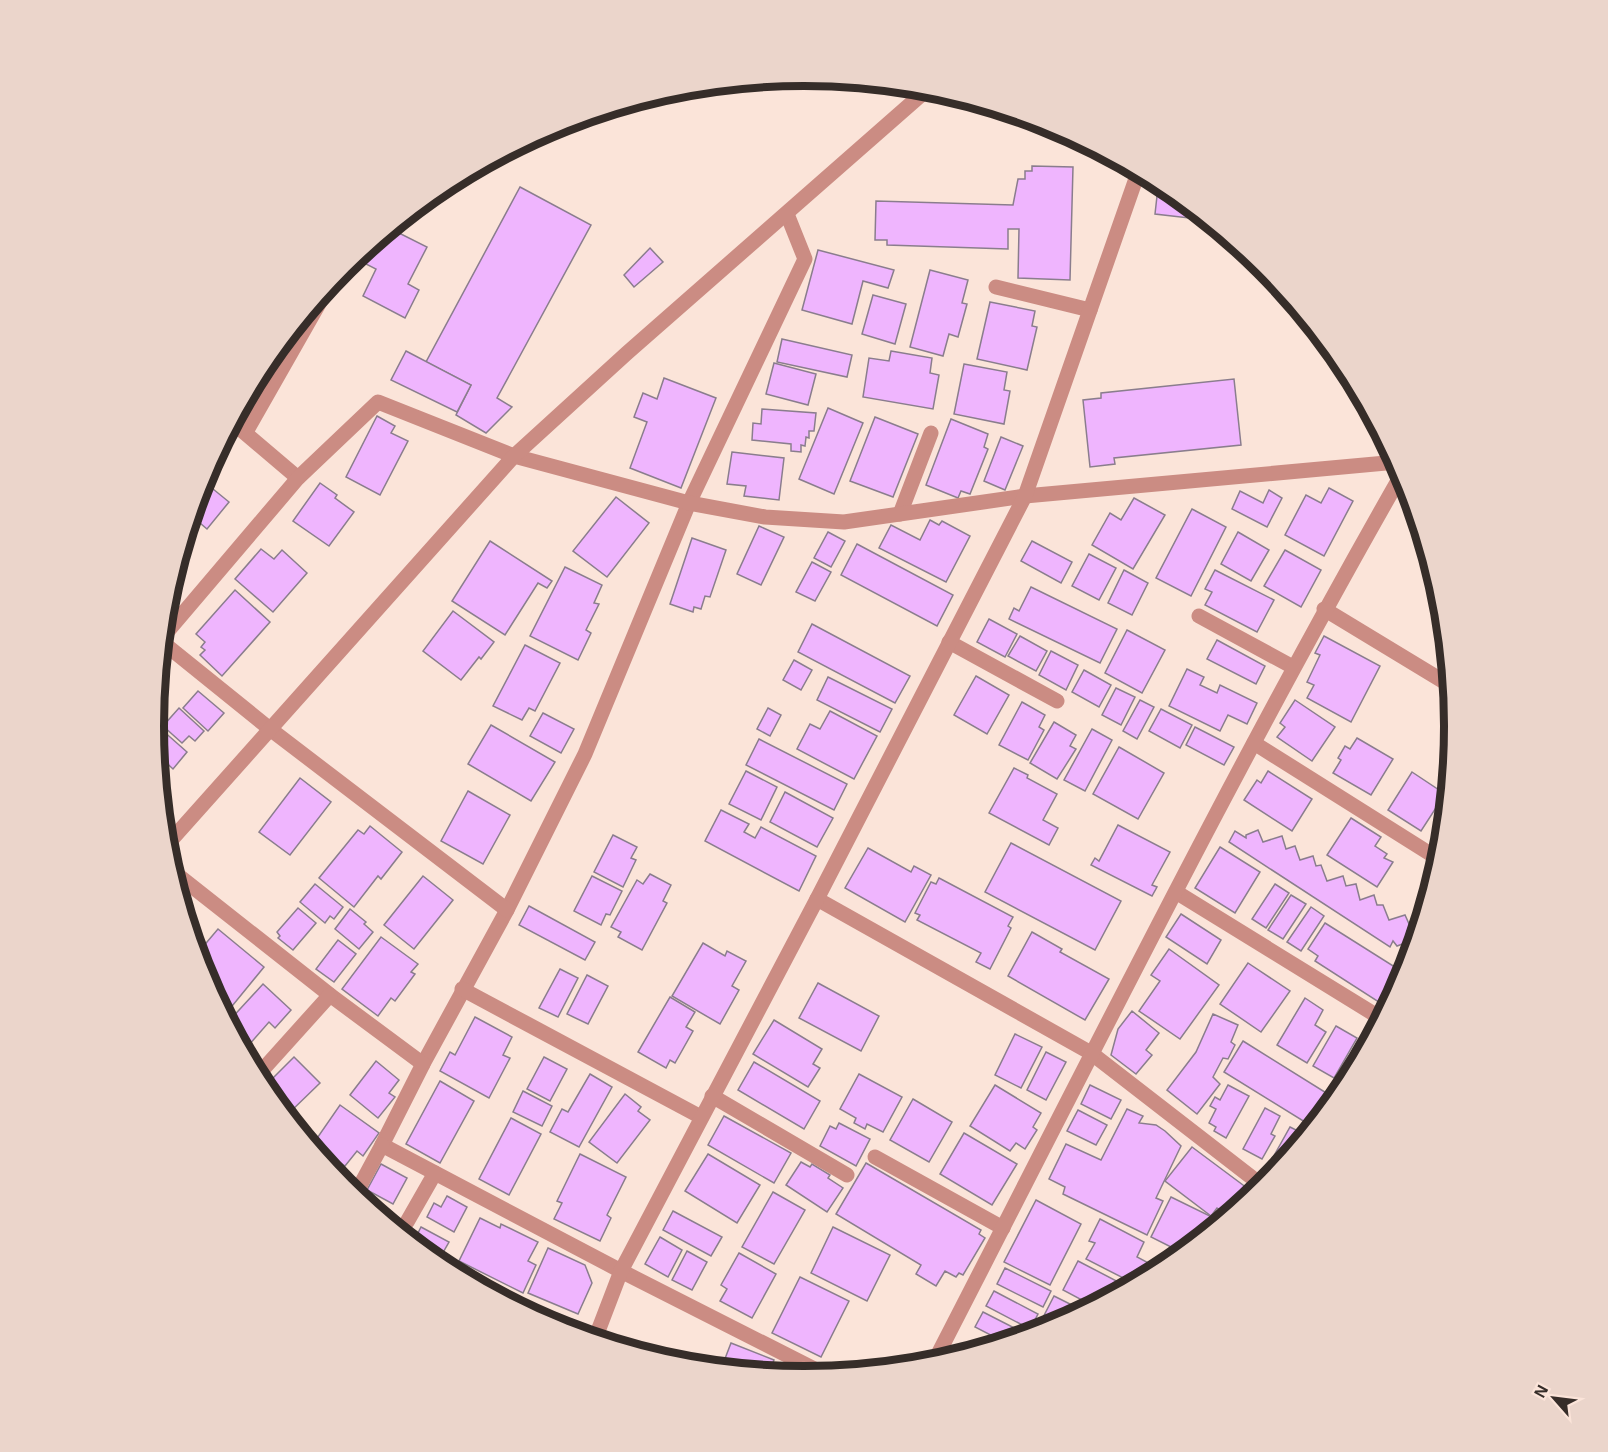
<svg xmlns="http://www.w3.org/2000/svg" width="1608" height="1452" font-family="Arial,sans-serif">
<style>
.building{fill:#efb5fe;stroke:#8a7d8d;stroke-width:1.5}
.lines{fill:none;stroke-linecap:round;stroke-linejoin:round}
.minor{stroke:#cb8c83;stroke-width:15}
.rim{fill:none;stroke:#362d29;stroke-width:8}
</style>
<rect width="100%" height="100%" fill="#fbe4d9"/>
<g class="building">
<path d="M815 76 843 79 842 84Z"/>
<path d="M772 78 769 86 752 80Z"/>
<path d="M1032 166 1073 167 1070 280 1018 278 1019 229H1008V249L887 245V240H875L876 201 1013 205 1018 179H1025V171H1032Z"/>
<path d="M520 187 591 225 497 398 512 407 486 433 456 415 471 385 426 362Z"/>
<path d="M1158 187 1170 189 1191 205 1189 218 1155 214Z"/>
<path d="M389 228 427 247 408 284 419 290 405 318 363 296 376 269 364 263 376 239Z"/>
<path d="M650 248 663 262 634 287 624 275Z"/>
<path d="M818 250 894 270 888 288 863 281 852 324 802 310Z"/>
<path d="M930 270 968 280 962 303 967 304 958 337 949 334 943 356 910 347Z"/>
<path d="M873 295 906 304 895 344 862 334Z"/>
<path d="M990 302 1035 311 1032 326 1037 327 1027 370 977 359Z"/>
<path d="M782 339 852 355 847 377 777 362Z"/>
<path d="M406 351 471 385 457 412 391 380Z"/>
<path d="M891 351 932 358 930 373 939 375 933 409 863 397 869 358 889 361Z"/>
<path d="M774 363 816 374 808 405 766 394Z"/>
<path d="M964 364 1007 372 1004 390 1010 391 1004 424 954 414Z"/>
<path d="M664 378 716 398 681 488 630 468 647 422 634 417 643 393 657 399Z"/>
<path d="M1234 379 1241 445 1114 458 1115 464 1090 467 1083 400 1101 398V393Z"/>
<path d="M828 408 863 423 834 494 799 479Z"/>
<path d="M762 409 816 413 814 431H809V438L806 437 805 446 801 445V452L791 451V444L752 440 753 423 761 424Z"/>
<path d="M377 416 395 426 391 433 408 441 380 495 346 477Z"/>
<path d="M875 417 918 434 893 497 850 481Z"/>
<path d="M951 419 988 434 984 447 988 449 970 494 961 491 958 498 926 485Z"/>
<path d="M1001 437 1023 446 1005 490 984 481Z"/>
<path d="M732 452 784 458 779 500 744 496 746 486 727 484Z"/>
<path d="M202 480 229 502 207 529 194 518 191 523 189 522Z"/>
<path d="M320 483 337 495 335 498 354 512 329 546 293 521Z"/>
<path d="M1329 488 1353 501 1324 556 1285 535 1306 495 1321 503Z"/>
<path d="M1269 490 1282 498 1267 527 1232 509 1240 491 1263 503Z"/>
<path d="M616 497 649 523 607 577 573 551Z"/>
<path d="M1134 498 1165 515 1133 569 1092 545 1110 513 1121 520Z"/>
<path d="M1192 509 1226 527 1191 596 1156 578Z"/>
<path d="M930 520 939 525 942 521 970 536 946 582 879 548 891 525 920 540Z"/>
<path d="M759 526 784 537 761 585 737 574Z"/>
<path d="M828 532 845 541 831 567 814 558Z"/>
<path d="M1238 532 1269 550 1251 581 1221 564Z"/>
<path d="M692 538 726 550 710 597 705 596 701 609 694 607 693 612 670 604Z"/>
<path d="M490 541 552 581 547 588 538 583 505 635 452 601Z"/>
<path d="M1032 541 1072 562 1061 583 1021 561Z"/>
<path d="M857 544 953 595 937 626 841 575Z"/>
<path d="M261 549 274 559 282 550 307 573 273 612 235 579Z"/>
<path d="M1285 550 1321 570 1301 607 1264 586Z"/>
<path d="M1089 554 1116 568 1099 600 1072 586Z"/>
<path d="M812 562 831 572 815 601 796 592Z"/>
<path d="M565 567 602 585 594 603 599 604 586 630 591 633 578 660 530 636Z"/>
<path d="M1124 570 1148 583 1132 615 1108 603Z"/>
<path d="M1215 570 1274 600 1257 632 1205 605 1212 592 1205 589Z"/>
<path d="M1031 587 1117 629 1100 663 1009 619 1014 608 1019 611Z"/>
<path d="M235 590 270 622 222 676 200 655 205 650 201 647 205 642 196 634Z"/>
<path d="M453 611 494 642 481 659 479 657 461 680 423 651Z"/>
<path d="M989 619 1017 634 1005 657 977 642Z"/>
<path d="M812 624 910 676 895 703 798 652Z"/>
<path d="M1127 630 1165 650 1142 693 1105 673Z"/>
<path d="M1020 636 1047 651 1036 671 1008 656Z"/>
<path d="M1324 636 1380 666 1351 722 1307 698 1314 685 1307 682 1320 655 1315 653Z"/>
<path d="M1217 640 1265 666 1256 684 1207 659Z"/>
<path d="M525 645 560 663 535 711 529 708 522 720 493 706Z"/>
<path d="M1051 651 1078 665 1066 690 1039 675Z"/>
<path d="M794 660 812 670 801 690 783 680Z"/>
<path d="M1187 669 1204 677 1200 685 1217 693 1220 685 1257 703 1247 724 1228 715 1220 731 1169 706Z"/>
<path d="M1084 670 1111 685 1099 707 1072 692Z"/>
<path d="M976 676 1009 695 987 734 954 715Z"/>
<path d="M828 677 892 709 880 732 817 700Z"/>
<path d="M1116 688 1135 697 1121 725 1102 715Z"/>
<path d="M198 691 224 713 208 731 183 708Z"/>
<path d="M1140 700 1154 707 1137 739 1123 731Z"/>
<path d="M1295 700 1335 727 1312 761 1277 737 1285 727 1280 723Z"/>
<path d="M1022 702 1045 715 1039 727 1044 730 1028 760 999 745Z"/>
<path d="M179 708 204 731 195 741 189 736 182 743 163 726Z"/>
<path d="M768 708 781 715 770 736 757 729Z"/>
<path d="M1161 709 1192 725 1180 748 1149 731Z"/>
<path d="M830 711 877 736 854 779 797 749 810 724 820 729Z"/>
<path d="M543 713 574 729 561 753 530 736Z"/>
<path d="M1054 722 1076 735 1070 746 1076 749 1057 779 1030 763Z"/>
<path d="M491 725 555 762 531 801 468 764Z"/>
<path d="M1195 727 1234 747 1224 765 1186 745Z"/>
<path d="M161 729 187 752 173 769 156 753 154 737Z"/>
<path d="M1092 729 1112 740 1085 791 1064 780Z"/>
<path d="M1357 738 1393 759 1371 795 1333 773 1341 760 1338 758 1345 746 1350 749Z"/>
<path d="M759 739 847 784 834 810 746 765Z"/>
<path d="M1119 747 1164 773 1138 819 1093 794Z"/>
<path d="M157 766 166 773 159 782Z"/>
<path d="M1014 768 1028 775 1027 778 1057 794 1043 820 1058 828 1049 845 989 813Z"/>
<path d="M746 771 777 787 761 820 729 804Z"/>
<path d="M1268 771 1312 799 1292 831 1244 800 1257 780 1261 783Z"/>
<path d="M1412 772 1445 794 1421 831 1388 810Z"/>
<path d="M300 778 331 802 290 855 259 832Z"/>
<path d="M468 791 510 815 483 864 441 841Z"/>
<path d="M785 792 833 818 817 847 770 822Z"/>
<path d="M721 810 749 824 744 832 755 838 761 827 816 856 799 891 705 841Z"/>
<path d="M1351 818 1381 837 1375 846 1387 854 1384 858 1393 862 1377 887 1327 855Z"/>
<path d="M1118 825 1170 852 1152 885 1157 887 1152 896 1091 865 1095 858 1099 861Z"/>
<path d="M370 826 402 852 381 879 378 876 354 907 319 878 358 830 364 834Z"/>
<path d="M1258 830 1263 842 1282 836 1286 849 1295 846 1300 860 1313 856 1316 866 1321 865 1327 881 1343 876 1346 886 1356 884 1360 900 1374 895 1377 905H1383L1389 920 1405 915 1410 926 1417 923 1419 930 1416 939 1397 946 1393 941 1390 947 1229 842 1235 831 1246 838V835Z"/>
<path d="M1445 832 1443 846 1437 843Z"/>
<path d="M613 835 637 847 631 858 636 860 623 887 594 872Z"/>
<path d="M1011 843 1121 901 1095 950 985 892Z"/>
<path d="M1220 847 1260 872 1235 913 1195 888Z"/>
<path d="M868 848 911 872 914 866 931 875 905 922 845 888Z"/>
<path d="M650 874 671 885 663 901 667 903 642 950 618 937 621 932 611 927 637 880 643 884Z"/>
<path d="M423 876 453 900 414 949 384 925Z"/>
<path d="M592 876 622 891 610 915 606 914 601 925 574 911Z"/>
<path d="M939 878 1013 917 1008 926 1011 928 990 969 976 962 981 953 917 920 920 915 915 913 931 882 936 884Z"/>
<path d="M315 884 343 907 334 919 330 916 325 923 300 902Z"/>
<path d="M1275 884 1289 893 1266 928 1252 919Z"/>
<path d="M1291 895 1306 904 1283 939 1268 930Z"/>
<path d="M529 906 595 942 585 960 519 925Z"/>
<path d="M1311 907 1324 916 1301 951 1287 942Z"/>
<path d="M298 908 316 923 293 950 278 938 280 936 277 932Z"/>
<path d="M350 909 366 922 364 924 373 932 359 949 335 929Z"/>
<path d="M1181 914 1221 940 1207 964 1166 937Z"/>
<path d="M1325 923 1406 974 1388 1008 1315 961 1318 956 1308 949Z"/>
<path d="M218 929 264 967 224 1016 202 975 196 955Z"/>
<path d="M1032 932 1062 949 1060 952 1109 979 1085 1020 1008 976Z"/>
<path d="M381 937 418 964 411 972 415 974 395 1001 391 998 378 1016 342 989Z"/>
<path d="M338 940 356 954 334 982 316 969Z"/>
<path d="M703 943 725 956 727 951 746 961 732 986 739 990 720 1024 672 996Z"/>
<path d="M1169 949 1219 985 1180 1039 1139 1011 1160 981 1151 975Z"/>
<path d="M1248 963 1290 991 1261 1032 1220 1004Z"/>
<path d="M560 969 578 978 558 1017 539 1008Z"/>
<path d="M587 975 608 986 588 1024 567 1014Z"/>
<path d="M818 983 879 1016 861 1051 799 1018Z"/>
<path d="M263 984 291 1010 275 1028 269 1022 248 1046 233 1032 228 1022Z"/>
<path d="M670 997 695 1012 686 1027 693 1031 675 1063 670 1060 666 1068 638 1052Z"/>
<path d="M1305 998 1323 1010 1315 1025 1326 1032 1307 1063 1277 1045Z"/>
<path d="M1132 1011 1159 1033 1146 1050 1152 1055 1136 1074 1111 1055 1118 1029Z"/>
<path d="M1213 1014 1238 1025 1231 1042 1235 1045 1228 1059 1223 1058 1213 1077 1220 1084 1197 1114 1167 1090 1196 1052Z"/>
<path d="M475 1017 512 1037 503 1055 510 1058 489 1098 440 1071 450 1052 455 1055Z"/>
<path d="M774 1020 822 1049 813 1064 820 1068 808 1087 753 1054Z"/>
<path d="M1336 1026 1357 1038 1334 1078 1313 1066Z"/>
<path d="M1015 1034 1042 1047 1021 1088 995 1075Z"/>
<path d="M1368 1036 1372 1038 1343 1090 1336 1086Z"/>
<path d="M1243 1041 1336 1099 1313 1127 1224 1072Z"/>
<path d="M1046 1052 1066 1062 1046 1100 1027 1090Z"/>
<path d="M294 1057 320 1083 286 1116 263 1088Z"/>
<path d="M544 1057 567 1069 550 1101 527 1089Z"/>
<path d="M376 1061 399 1080 389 1093 395 1097 378 1118 350 1095Z"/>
<path d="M754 1062 820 1101 804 1129 738 1090Z"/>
<path d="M590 1074 612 1087 579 1147 550 1132 562 1109 568 1112Z"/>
<path d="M859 1074 902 1097 883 1132 867 1124 865 1129 854 1123 856 1118 840 1109Z"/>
<path d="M440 1081 474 1101 440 1163 406 1144Z"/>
<path d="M995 1085 1041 1113 1033 1127 1037 1130 1025 1149 1016 1143 1010 1151 970 1126Z"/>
<path d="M1090 1085 1121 1100 1111 1119 1081 1104Z"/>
<path d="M1228 1085 1249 1096 1226 1138 1214 1131 1216 1127 1209 1123 1216 1109 1210 1106 1215 1097 1220 1100Z"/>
<path d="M523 1091 552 1106 542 1126 513 1112Z"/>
<path d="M625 1094 641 1107 638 1111 650 1120 617 1163 589 1142Z"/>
<path d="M913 1099 952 1122 929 1162 890 1140Z"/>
<path d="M340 1105 379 1133 363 1156 357 1151 345 1166 313 1144Z"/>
<path d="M1265 1108 1280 1116 1271 1134 1275 1136 1262 1159 1243 1149Z"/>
<path d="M1127 1109 1143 1116 1139 1123 1156 1125 1165 1131 1181 1146 1156 1198 1163 1201 1147 1235 1063 1194 1065 1187 1049 1179 1066 1144 1101 1160Z"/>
<path d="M1078 1110 1107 1125 1096 1145 1067 1131Z"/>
<path d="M724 1116 791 1153 774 1183 708 1145Z"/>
<path d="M511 1118 541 1134 509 1195 479 1179Z"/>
<path d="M839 1123 870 1139 856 1166 820 1146 830 1126 836 1129Z"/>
<path d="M1290 1127 1306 1135 1281 1166 1271 1161Z"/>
<path d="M964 1133 1017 1164 992 1205 940 1174Z"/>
<path d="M1192 1147 1255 1194 1228 1216 1217 1208 1211 1216 1165 1181Z"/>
<path d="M580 1154 626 1177 607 1215 611 1218 600 1241 554 1219 562 1203 557 1201Z"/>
<path d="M708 1154 760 1185 737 1223 685 1191Z"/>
<path d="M801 1162 810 1167 812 1164 830 1175 828 1178 843 1188 827 1212 786 1185Z"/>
<path d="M866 1163 981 1230 979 1234 985 1238 963 1275 959 1273 956 1277 945 1271 936 1286 916 1274 921 1265 836 1214Z"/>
<path d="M381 1164 407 1178 393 1204 367 1190Z"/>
<path d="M327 1166 342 1174 338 1180Z"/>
<path d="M773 1192 805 1210 774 1264 742 1247Z"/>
<path d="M447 1196 467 1207 454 1232 427 1217 434 1203 441 1207Z"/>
<path d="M363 1197 392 1212 387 1222 361 1201Z"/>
<path d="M1171 1197 1212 1217 1203 1237 1183 1253 1151 1237Z"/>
<path d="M1036 1200 1081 1224 1050 1285 1004 1262Z"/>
<path d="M673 1211 722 1237 711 1256 663 1230Z"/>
<path d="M480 1218 500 1228 501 1224 538 1242 528 1261 536 1265 523 1293 459 1261Z"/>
<path d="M1100 1219 1144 1242 1137 1257 1156 1267 1153 1274 1135 1284 1086 1259 1095 1243 1089 1241Z"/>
<path d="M421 1227 449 1242 437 1263 413 1243Z"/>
<path d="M833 1227 890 1255 867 1301 811 1273Z"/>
<path d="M660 1237 682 1250 668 1277 645 1264Z"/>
<path d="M548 1248 585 1265 592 1283 578 1314 528 1293Z"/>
<path d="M687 1251 707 1262 692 1290 672 1280Z"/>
<path d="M739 1253 776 1274 752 1318 720 1301 727 1289 721 1285Z"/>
<path d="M1078 1261 1128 1287 1093 1306 1063 1290Z"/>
<path d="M454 1267 500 1291 497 1297 451 1272Z"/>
<path d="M1005 1268 1051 1291 1043 1307 997 1284Z"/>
<path d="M800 1277 849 1301 821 1357 772 1333Z"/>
<path d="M994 1291 1038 1314 1030 1329 986 1306Z"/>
<path d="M1054 1296 1084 1311 1053 1328 1035 1333Z"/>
<path d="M534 1304 574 1325 570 1332 555 1327 529 1314Z"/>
<path d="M983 1312 1028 1335 1004 1342 975 1327Z"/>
<path d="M731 1343 774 1360 769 1374 721 1369Z"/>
</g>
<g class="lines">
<g class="minor">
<path d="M787 214 805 259 689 503 585 754 507 910 423 1064 382 1145 621 1271 826 1375"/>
<path d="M996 287 1090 310"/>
<path d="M232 422 298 478"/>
<path d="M246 432 333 279"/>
<path d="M900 514 931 433"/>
<path d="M1324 609 1451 686"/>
<path d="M1199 616 1293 667"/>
<path d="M162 638 298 478 378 402 514 456 689 503 765 517 844 522 1025 496 1397 462"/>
<path d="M161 641 270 729 507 910"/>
<path d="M949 642 1057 701"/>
<path d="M1254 743 1440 860"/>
<path d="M165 847 514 456 627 353 930 87"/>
<path d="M170 869 330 995 423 1064"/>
<path d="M1176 892 1382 1019"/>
<path d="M817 899 1091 1053 1264 1187"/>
<path d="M462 989 701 1117"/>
<path d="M257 1076 330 995"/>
<path d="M712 1096 847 1175"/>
<path d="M875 1157 1003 1228"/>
<path d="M355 1195 382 1145"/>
<path d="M407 1222 435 1173"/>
<path d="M595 1339 621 1271 817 899 1025 496 1139 170"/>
<path d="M933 1364C1087 1065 1236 764 1403 472"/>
</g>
</g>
<path d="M0 0H1608V1452H0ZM164 726a640 640 0 1 1 1280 0a640 640 0 1 1-1280 0Z" fill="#ebd5cb" fill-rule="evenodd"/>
<path class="rim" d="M164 726a640 640 0 1 1 1280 0a640 640 0 1 1-1280 0Z"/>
<g transform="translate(1554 1398) rotate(298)" stroke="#fbe4d9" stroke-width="4.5" paint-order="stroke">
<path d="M0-4.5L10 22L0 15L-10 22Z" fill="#362d29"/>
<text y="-9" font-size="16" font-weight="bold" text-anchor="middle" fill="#362d29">N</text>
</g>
</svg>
